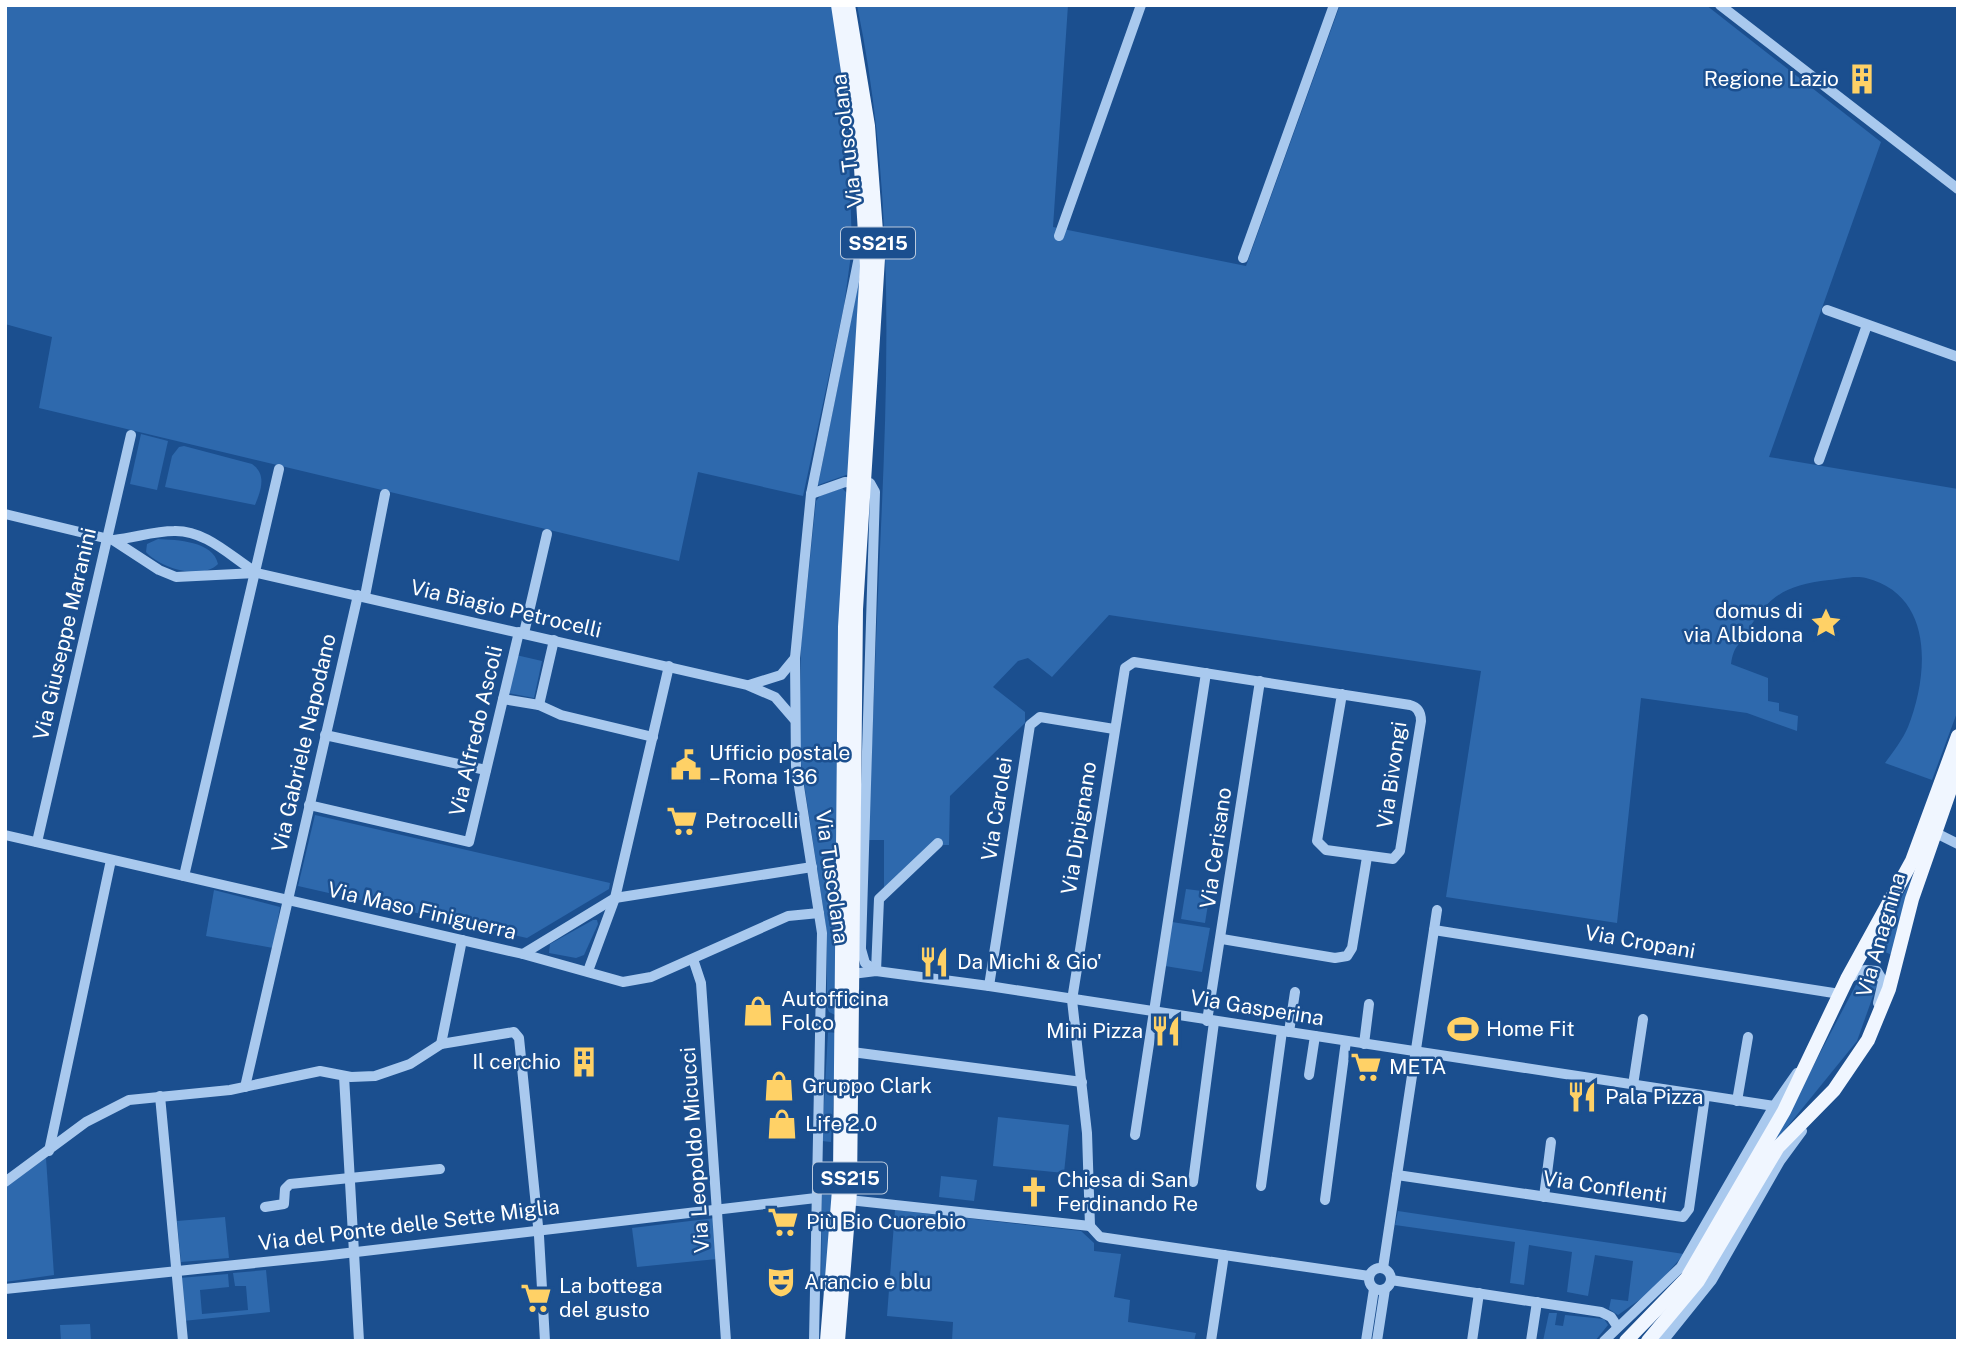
<svg xmlns="http://www.w3.org/2000/svg" width="1963" height="1346" font-family="'Public Sans',sans-serif">
<style>
.green{fill:#2e69ad}
.lines{fill:none;stroke-linecap:round;stroke-linejoin:round}
.minor{stroke:#a9c9ee;stroke-width:10}
.major{stroke:#f0f6ff;stroke-width:14}
.labels{text-anchor:middle;stroke-width:5;stroke-linejoin:round;paint-order:stroke}
.shield{fill:#1b4f8f;stroke:#bbcadd;stroke-width:2}
.shield-label{font-size:19px;font-weight:bold;fill:#fff}
.poi-label{font-size:21px;fill:#fff;stroke:#1b4f8f;text-anchor:start}
.street-label{font-size:21px;fill:#fff;stroke:#1b4f8f}
</style>
<rect width="100%" height="100%" fill="#1b4f8f"/>
<g class="green">
<path d="M5 5H832L847 95 852 247 844 306 803 496 698 472 679 561 39 408 52 337 5 324Z"/>
<path d="M857 5H1068L1053 227 1246 266 1340 5H1706L1881 142 1769 457 1958 489V710L1932 780 1885 763C1893 752 1903 739 1908 727 1929 674 1934 595 1866 578 1855 575 1840 579 1829 580 1786 585 1769 595 1747 632 1739 647 1734 644 1731 664L1768 678V701L1779 703V711L1798 716 1797 731 1747 713 1641 698 1617 923 1446 897 1481 671 1109 615 1052 677 1028 658 1018 661 993 687 1025 712V723L950 796 949 845H931L884 888V840H868C872 750 875 660 879 570 888 380 896 193 857 5Z"/>
<path d="M859 282 849 474 818 485 858 285Z"/>
<path d="M141 434 168 441 157 490 130 484Z"/>
<path d="M184 446 252 464C267 475 261 490 255 505L165 487 172 456 179 447Z"/>
<path d="M842 488 848 494 837 1016 829 1012 827 1007V934L799 750 801 645 816 501 820 496Z"/>
<path d="M158 539C177 540 213 541 218 564 201 581 160 568 146 552L147 544Z"/>
<path d="M516 655 542 661 534 698 508 693Z"/>
<path d="M315 815 610 883 609 889 527 938 298 886Z"/>
<path d="M1918 867 1894 956 1874 947Z"/>
<path d="M1186 889 1210 892 1205 923 1181 919Z"/>
<path d="M214 890 280 907 273 948 206 936Z"/>
<path d="M593 920H597L598 924 584 955 576 958 549 953 550 944Z"/>
<path d="M1172 922 1210 928 1202 972 1165 966Z"/>
<path d="M1875 975 1878 982 1857 1041 1770 1148 1858 981Z"/>
<path d="M828 1032 837 1033 831 1142 822 1141Z"/>
<path d="M998 1117 1069 1125 1064 1173 993 1166Z"/>
<path d="M46 1158 54 1275 5 1282V1187Z"/>
<path d="M941 1176 977 1180 974 1201 939 1197Z"/>
<path d="M822 1190H834L824 1294 821 1286Z"/>
<path d="M895 1210 1081 1231 1094 1243V1251L1121 1254 1114 1297 1130 1300 1128 1322 1196 1333 1194 1341H952L953 1322 887 1316Z"/>
<path d="M1398 1211 1684 1254 1652 1291 1618 1315 1609 1309 1611 1299 1628 1301 1633 1261 1595 1255 1588 1296 1567 1292 1572 1252 1529 1245 1524 1285 1510 1283 1515 1242 1395 1225Z"/>
<path d="M225 1217 229 1258 181 1262 177 1221Z"/>
<path d="M715 1218 717 1259 637 1267 632 1228Z"/>
<path d="M266 1270 270 1312 183 1321 179 1278 228 1274 229 1287 200 1290 202 1314 248 1310 246 1286H235L233 1273Z"/>
<path d="M1549 1313H1557L1555 1325 1563 1326 1565 1315 1604 1319 1608 1325 1595 1341H1543Z"/>
<path d="M90 1324 91 1341H61L60 1325Z"/>
</g>
<g class="lines">
<g class="minor">
<path d="M1720 5 1958 189"/>
<path d="M1059 236 1141 5"/>
<path d="M1243 258 1334 5"/>
<path d="M1827 310 1958 357"/>
<path d="M1819 460 1867 325"/>
<path d="M811 494 845 482 870 483 875 492 861 947"/>
<path d="M5 514 113 540 159 570 176 577 257 573 747 685 775 697 794 719"/>
<path d="M114 540C134 538 154 531 174 531 206 530 231 557 257 573"/>
<path d="M365 596 385 494"/>
<path d="M524 633 547 534"/>
<path d="M749 685 781 675 795 658"/>
<path d="M503 699 539 705 554 640"/>
<path d="M539 705 561 715 653 737"/>
<path d="M325 735 486 770"/>
<path d="M309 805 469 842 519 632"/>
<path d="M1934 832 1958 844"/>
<path d="M5 835 523 954 623 982 651 977 788 916 819 913"/>
<path d="M37 842 131 435"/>
<path d="M184 876 279 469"/>
<path d="M1434 930 1840 994"/>
<path d="M1222 939 1335 958 1347 956 1352 948 1367 857"/>
<path d="M859 942 865 963 876 971"/>
<path d="M523 954 615 898 812 867"/>
<path d="M693 959 701 983 726 1341"/>
<path d="M588 971 615 898 669 666"/>
<path d="M876 971 879 899 938 843"/>
<path d="M852 974 876 971 989 986 1774 1106"/>
<path d="M1847 979 1865 970 1877 971 1883 981 1878 1003"/>
<path d="M989 986 1030 725 1040 717 1114 729"/>
<path d="M1207 1021 1260 681"/>
<path d="M1289 1032 1295 992"/>
<path d="M441 1044 462 940"/>
<path d="M1364 1044 1369 1004"/>
<path d="M852 1052 1082 1082"/>
<path d="M1309 1075 1315 1036"/>
<path d="M344 1076 359 1341"/>
<path d="M1633 1085 1643 1019"/>
<path d="M245 1087 358 595"/>
<path d="M160 1096 183 1341"/>
<path d="M1737 1101 1748 1037"/>
<path d="M1135 1135 1206 673"/>
<path d="M49 1151 111 860"/>
<path d="M1397 1175 1683 1217 1689 1209 1705 1096"/>
<path d="M5 1182 86 1122 129 1100 230 1090 320 1071 351 1077 375 1076 410 1064 441 1044 514 1032 519 1038 539 1236 545 1341"/>
<path d="M1193 1182 1214 1022"/>
<path d="M1261 1186 1282 1031"/>
<path d="M1544 1197 1551 1142"/>
<path d="M849 1200 1090 1226"/>
<path d="M1325 1200 1346 1041"/>
<path d="M265 1207 284 1204 285 1189 290 1184 440 1169"/>
<path d="M1090 1226 1087 1133 1072 1000 1125 668 1134 662 1410 705C1418 707 1421 713 1421 721L1400 851 1393 859 1326 850 1317 841 1342 694"/>
<path d="M1090 1226 1100 1237 1369 1276"/>
<circle cx="1380" cy="1279" r="11"/>
<path d="M1383 1268 1437 910"/>
<path d="M1391 1280 1601 1312 1611 1317 1617 1326"/>
<path d="M5 1289 322 1256 816 1198"/>
<path d="M814 1341 822 933 796 767 795 658 811 494 861 247"/>
<path d="M1211 1341 1224 1255"/>
<path d="M1366 1341 1374 1289"/>
<path d="M1377 1341 1385 1289"/>
<path d="M1472 1341 1479 1293"/>
<path d="M1531 1341 1537 1302"/>
<path d="M1604 1341 1681 1267 1774 1106 1797 1073"/>
<path d="M1663 1341 1712 1280 1780 1161 1802 1131"/>
</g>
<g class="major">
<path d="M827 1341 840 1177 845 627 867 266 860 151 838 5"/>
<path d="M838 1341 850 1191 856 609 878 258 868 126 848 5"/>
<path d="M1626 1341 1687 1278 1784 1111 1847 979 1912 861 1958 736"/>
<path d="M1648 1341 1698 1281 1778 1147 1834 1090 1868 1040 1889 989 1912 899 1958 767"/>
</g>
</g>
<defs>
<g id="building-bare" transform="scale(2.415)"><path d="M-4-6H4V6H1V3H-1V6H-4ZM-2.5-4.3h1.7v1.8h-1.7ZM.8-4.3h1.7v1.8H.8ZM-2.5-1h1.7V.8h-1.7ZM.8-1h1.7V.8H.8Z" fill="#ffd166" stroke="#1b4f8f" stroke-width="2.5" paint-order="stroke"/></g>
<g id="sight-bare" transform="scale(2.415)"><path d="M0-6L1.8-2.2L6-1.7L2.9 1.2L3.7 5.4L0 3.3L-3.7 5.4L-2.9 1.2L-6-1.7L-1.8-2.2Z" fill="#ffd166" stroke="#1b4f8f" stroke-width="2.5" paint-order="stroke"/></g>
<g id="civic-bare" transform="scale(2.415)"><path d="M-.6-6.5H3V-4.5H.6V-3L4-1V1h2V6H-6V1h2V-1L-.6-3ZM-1.2 2.5V6h2.4V2.5Z" fill="#ffd166" stroke="#1b4f8f" stroke-width="2.5" paint-order="stroke"/></g>
<g id="supermarket-bare" transform="scale(2.415)"><path d="M-6-5.5h2.5l.6 2H6L4.5 2H-2.5L-4.4-4H-6ZM-1.5 3.2a1.3 1.3 0 1 0 .1 0ZM3 3.2a1.3 1.3 0 1 0 .1 0Z" fill="#ffd166" stroke="#1b4f8f" stroke-width="2.5" paint-order="stroke"/></g>
<g id="restaurant-bare" transform="scale(2.415)"><path d="M-5-6h1v4h1v-4h1v4h1v-4h1v5L-1.5 .5V6h-2V.5L-5-1ZM5-6V6H3V1.5H1.5Q1.5-4 5-6Z" fill="#ffd166" stroke="#1b4f8f" stroke-width="2.5" paint-order="stroke"/></g>
<g id="shop-bare" transform="scale(2.415)"><path d="M-5-2.5h2.3a2.7 3.5 0 0 1 5.4 0H5L5.5 6h-11ZM-1.5-2.5h3a1.5 2.3 0 0 0-3 0Z" fill="#ffd166" stroke="#1b4f8f" stroke-width="2.5" paint-order="stroke"/></g>
<g id="stadium-bare" transform="scale(2.415)"><path d="M0-5a6.5 5 0 1 0 0 10a6.5 5 0 1 0 0-10ZM-3.5-1.8h7v3.6h-7Z" fill="#ffd166" stroke="#1b4f8f" stroke-width="2.5" paint-order="stroke"/></g>
<g id="church-bare" transform="scale(2.415)"><path d="M-1.2-6h2.4v3.5h3.3v2.4h-3.3V6h-2.4V-.1h-3.3v-2.4h3.3Z" fill="#ffd166" stroke="#1b4f8f" stroke-width="2.5" paint-order="stroke"/></g>
<g id="theatre-bare" transform="scale(2.415)"><path d="M-5-5.5Q0-4 5-5.5V0Q5 5 0 6Q-5 5-5 0ZM-3.3-2.5H-1v1.5H-3.3ZM1-2.5H3.3v1.5H1ZM-2.8 1Q0 5.5 2.8 1Z" fill="#ffd166" stroke="#1b4f8f" stroke-width="2.5" paint-order="stroke"/></g>
</defs>
<g fill-rule="evenodd">
<use href="#building-bare" x="1862" y="79"/>
<use href="#sight-bare" x="1826" y="623"/>
<use href="#civic-bare" x="686" y="765"/>
<use href="#supermarket-bare" x="682" y="821"/>
<use href="#restaurant-bare" x="934" y="962"/>
<use href="#shop-bare" x="758" y="1011"/>
<use href="#stadium-bare" x="1463" y="1029"/>
<use href="#restaurant-bare" x="1166" y="1031"/>
<use href="#building-bare" x="584" y="1062"/>
<use href="#supermarket-bare" x="1366" y="1067"/>
<use href="#shop-bare" x="779" y="1086"/>
<use href="#restaurant-bare" x="1582" y="1097"/>
<use href="#shop-bare" x="782" y="1124"/>
<use href="#church-bare" x="1034" y="1192"/>
<use href="#supermarket-bare" x="783" y="1222"/>
<use href="#theatre-bare" x="781" y="1282"/>
<use href="#supermarket-bare" x="536" y="1298"/>
</g>
<g class="labels">
<g class="shield">
<rect x="841" y="227.5" width="74" height="31" rx="5"/>
<rect x="813" y="1162.5" width="74" height="31" rx="5"/>
</g>
<g class="shield-label">
<text x="878" y="250">SS215</text>
<text x="850" y="1185">SS215</text>
</g>
<g class="poi-label">
<text x="1839" y="86" text-anchor="end">Regione Lazio</text>
<text x="1803" y="618" text-anchor="end">domus di<tspan x="1803" dy="24">via Albidona</tspan></text>
<text x="709" y="760">Ufficio postale<tspan x="709" dy="24">– Roma 136</tspan></text>
<text x="705" y="828">Petrocelli</text>
<text x="957" y="969">Da Michi &amp; Gio'</text>
<text x="781" y="1006">Autofficina<tspan x="781" dy="24">Folco</tspan></text>
<text x="1486" y="1036">Home Fit</text>
<text x="1143" y="1038" text-anchor="end">Mini Pizza</text>
<text x="561" y="1069" text-anchor="end">Il cerchio</text>
<text x="1389" y="1074">META</text>
<text x="802" y="1093">Gruppo Clark</text>
<text x="1605" y="1104">Pala Pizza</text>
<text x="805" y="1131">Life 2.0</text>
<text x="1057" y="1187">Chiesa di San<tspan x="1057" dy="24">Ferdinando Re</tspan></text>
<text x="806" y="1229">Più Bio Cuorebio</text>
<text x="804" y="1289">Arancio e blu</text>
<text x="559" y="1293">La bottega<tspan x="559" dy="24">del gusto</tspan></text>
</g>
<g class="street-label">
<text transform="translate(847 141) rotate(-97)" y="7">Via Tuscolana</text>
<text transform="translate(506 609) rotate(13)" y="7">Via Biagio Petrocelli</text>
<text transform="translate(65 634) rotate(-77)" y="7">Via Giuseppe Maranini</text>
<text transform="translate(476 731) rotate(-77)" y="7">Via Alfredo Ascoli</text>
<text transform="translate(304 743) rotate(-77)" y="7">Via Gabriele Napodano</text>
<text transform="translate(1392 775) rotate(-82)" y="7">Via Bivongi</text>
<text transform="translate(997 809) rotate(-81)" y="7">Via Carolei</text>
<text transform="translate(1079 828) rotate(-81)" y="7">Via Dipignano</text>
<text transform="translate(1216 848) rotate(-82)" y="7">Via Cerisano</text>
<text transform="translate(832 877) rotate(82)" y="7">Via Tuscolana</text>
<text transform="translate(422 911) rotate(13)" y="7">Via Maso Finiguerra</text>
<text transform="translate(1881 935) rotate(-74)" y="7">Via Anagnina</text>
<text transform="translate(1640 942) rotate(10)" y="7">Via Cropani</text>
<text transform="translate(1257 1008) rotate(9)" y="7">Via Gasperina</text>
<text transform="translate(695 1150) rotate(-94)" y="7">Via Leopoldo Micucci</text>
<text transform="translate(1605 1187) rotate(8)" y="7">Via Conflenti</text>
<text transform="translate(409 1225) rotate(-7)" y="7">Via del Ponte delle Sette Miglia</text>
</g>
</g>
<rect width="1963" height="1346" fill="none" stroke="#ffffff" stroke-width="14"/>
</svg>
